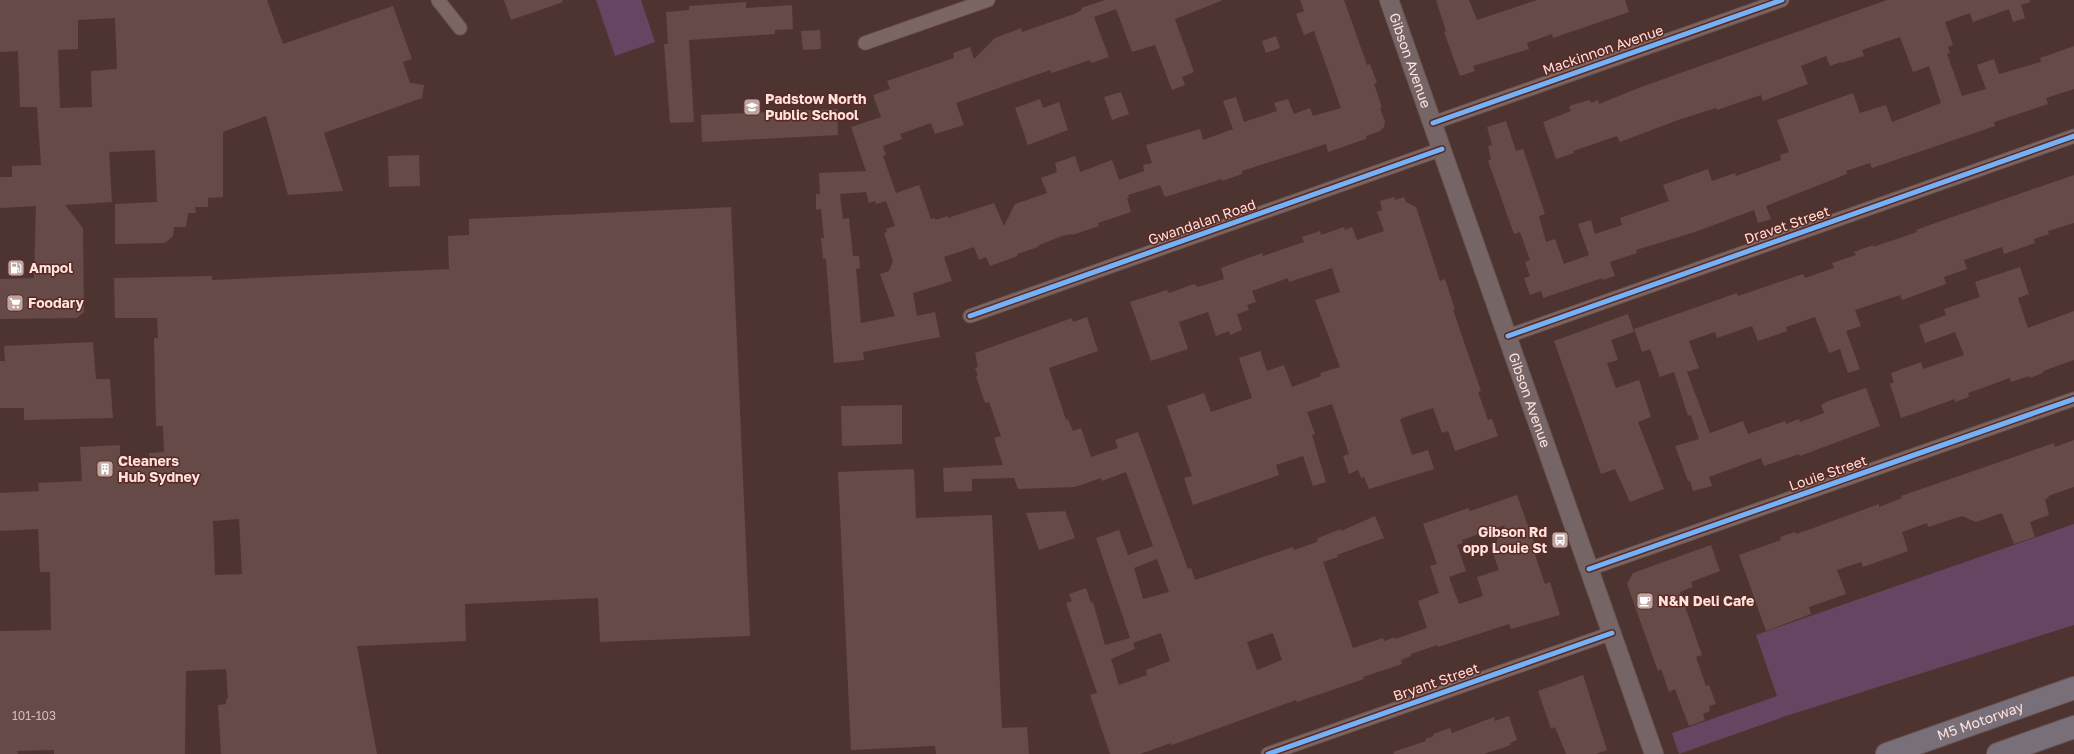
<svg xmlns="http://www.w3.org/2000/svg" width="2074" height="754" font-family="'Golos Text',sans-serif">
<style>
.green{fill:#654561}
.building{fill:#654a48;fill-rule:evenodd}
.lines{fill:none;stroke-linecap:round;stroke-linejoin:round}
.minor-casing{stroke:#6a5451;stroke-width:15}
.secondary-casing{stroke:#6a5451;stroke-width:20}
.motorway-casing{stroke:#6a5451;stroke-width:24}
.minor{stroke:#7c6663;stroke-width:13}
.secondary{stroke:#766566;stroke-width:18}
.motorway{stroke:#786f79;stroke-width:22}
.cycleway-casing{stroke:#5b2924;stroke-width:8}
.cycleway{stroke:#73b2f8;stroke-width:5}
.labels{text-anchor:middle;stroke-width:3;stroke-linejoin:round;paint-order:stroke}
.number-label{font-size:12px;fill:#d6bbb8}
.street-label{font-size:14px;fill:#fce1dd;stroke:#5b2924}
.poi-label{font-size:14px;font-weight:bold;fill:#fce1dd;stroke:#5b2924;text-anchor:start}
</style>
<rect width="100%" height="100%" fill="#4e3431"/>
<g class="green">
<path d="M596 0H641L655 42 615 56Z"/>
<path d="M2074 524V625L1786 716 1679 754 1672 733 1777 696 1756 635Z"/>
</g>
<g class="building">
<path d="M0 0H267L283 44 393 6 412 59 403 62 410 83 424 85 422 98 324 133 343 191 288 195 266 116 223 132V197L208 198V207H195L196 213H188L186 227H174L173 236 165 243 115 244V204L157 202 155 150 109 152 112 202 65 205 83 228 84 312 77 318 0 319V279L34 278 36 206 0 208V177H12V166L41 165 37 107H20L18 51 0 52ZM115 18 117 69 91 71 92 107 60 108 58 50 78 49V20Z"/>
<path d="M504 0H562L563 2 511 20Z"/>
<path d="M1105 0H1221V1L1175 19 1194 72 1182 77 1185 85 1172 90 1155 45 1132 52 1116 9 1094 17 1109 57 1091 63 1090 60 1052 73 1050 70 956 103 964 125 935 134 931 123 900 134 902 139 883 146 886 155 883 156 896 193 919 185 931 219 935 218V220L948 216V218L957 215 994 203 1004 226 1015 204 1047 193 1041 178 1057 172 1055 163 1075 156 1080 172 1112 160 1119 180 1144 171 1143 165 1152 163 1146 145 1200 129 1203 140 1233 129 1223 101 1236 97 1244 122 1277 111 1274 103 1288 99 1294 114 1310 108 1313 116 1341 108 1314 31 1304 35 1296 14 1304 11 1300 0H1344L1367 65 1370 64 1377 83 1374 84 1382 107 1380 108 1385 122 1384 127 1380 131 1366 136V139L1328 152 1326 144 1242 171V174L1222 181V179L1165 197 1160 185 1128 195 1129 198H1127L1131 212 1098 223 1099 226 1072 235 1071 234 1062 236 1039 245 1038 247 1017 254 1018 256 990 266 986 257 979 260 974 247 944 257 952 281 913 293 917 316 935 312 940 337 863 352 864 360 834 363 826 259H823L821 238H824L821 209 816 210V194H820L819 173 866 171 851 127 881 117 873 95 890 89 887 81 954 58 953 53 970 47 974 59 995 38 1021 28 1022 32 1028 30 1074 14 1082 10 1081 8ZM866 192 869 203 875 201 876 204 886 201 895 226 886 229 887 232 884 233 893 261 889 271 880 274 895 316 861 323 856 269 860 268 859 256H853L849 218 843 219 840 194Z"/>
<path d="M1436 0H1469L1477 20 1537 0H1625L1629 12 1553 38 1552 34 1527 43 1529 49 1473 66 1475 71 1460 76 1444 32 1446 31Z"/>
<path d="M1887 0H2030V2L2021 5 2025 18 2013 22 2009 9 1973 22 1970 13 1945 22 1953 45 1948 47 1950 53 1947 54 1962 96 1986 89 1977 65 1994 59 1999 74 2041 62 2040 58 2074 46V89L2046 98 2048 104 1994 122 1995 126 1872 168 1870 163 1846 171 1847 174 1766 206 1771 219 1758 223 1754 210 1695 232 1636 250 1637 253 1610 262 1615 276 1602 280V278L1543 298 1541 291 1530 295 1524 278 1530 276 1525 262 1530 260 1520 232 1514 234 1488 161 1491 159 1488 146 1492 145 1487 127 1506 121 1516 151 1523 149 1545 214 1539 216 1546 242 1555 239 1564 264 1589 255 1578 224 1591 220 1595 234 1622 225 1620 218 1669 201 1663 185 1708 169 1712 181 1735 173 1736 176 1781 160 1780 155 1789 152 1777 120 1853 93 1860 113 1886 105 1892 122 1941 103 1929 66 1913 72 1900 37 1862 50 1864 56 1841 63V62L1830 66 1826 56 1801 66 1808 84 1763 101 1761 95 1717 110 1716 108 1678 120 1620 142 1617 136 1573 151 1574 153 1556 159 1543 122 1571 111 1569 107 1572 105 1590 100 1591 103 1598 100 1599 104 1641 87Z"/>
<path d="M746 2V8L792 5 793 29 775 30V34L689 40 694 122 670 123 664 44H668L666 12 689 10V6Z"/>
<path d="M820 30 821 49 803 50 801 31Z"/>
<path d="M1276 36 1280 48 1266 53 1262 41Z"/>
<path d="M1121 92 1129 114 1112 120 1104 97Z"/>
<path d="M1040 99 1043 108 1059 102 1068 130 1028 145 1015 108Z"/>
<path d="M837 109 838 135 702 142 701 115Z"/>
<path d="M419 155 420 186 389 187 388 156Z"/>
<path d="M2074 175V223L2048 231 2049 234 2034 239 2035 243 2004 254 2002 247 1964 260 1967 269 1944 277 1946 284 1902 300 1900 295 1855 310 1861 326 1846 331 1860 369 1848 373 1840 349 1829 353 1815 317 1786 327 1787 331 1758 341 1752 326 1717 338 1715 332 1689 341 1699 368 1687 372 1710 433 1743 421 1748 434 1785 421 1786 424 1799 419 1800 422 1824 413 1821 405 1828 401 1866 388 1880 426 1800 456 1799 454 1764 466 1761 458 1709 477 1712 486 1693 491 1690 481H1688L1675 446 1699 439 1691 415 1688 416 1674 372 1660 377 1650 349 1642 352 1634 329 1737 293 1738 296 1803 274 1805 278 1834 268 1832 263 1856 255 1854 252 1873 245V247L1917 232 1916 230 1938 222Z"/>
<path d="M1394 197 1395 200 1404 197 1406 202 1416 207 1440 281 1445 279 1455 310H1453L1481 391 1478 392 1488 420 1492 419 1498 436 1455 451 1448 431 1442 433 1433 408 1402 418 1400 420 1412 455 1428 450 1434 469 1369 489 1364 477 1361 478 1358 470 1349 474 1343 456 1349 454 1332 404 1307 412 1315 434 1312 435 1326 482 1313 486 1303 456 1276 465 1279 475 1193 505 1184 478 1192 476 1167 406 1204 393 1211 412 1252 398 1239 358 1260 351 1267 371 1284 365 1292 387 1321 376 1320 373 1340 367 1315 300 1340 292 1332 268 1289 282 1288 278 1252 291 1256 302 1247 305 1249 310 1237 314 1242 330 1230 335 1229 331 1216 336 1208 312 1179 322 1188 349 1151 361 1130 302 1167 290 1169 293 1194 284 1198 287 1224 279 1221 268 1262 253 1263 256 1304 242 1302 237 1320 231 1321 235 1344 227 1345 230 1352 227 1357 240 1384 231 1377 212 1382 210 1380 201Z"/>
<path d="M731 207 750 636 600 642 598 598 465 604 466 641 357 646 377 754H221L218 705 226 704V699H228L226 669 186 671 185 754H54V750L17 751 18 754H0V631L51 630 50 572H40L38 529 0 531V493L39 491 38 483 82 481 80 447 120 445V461L149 460V453L164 452 163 426H156L154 338H158L157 318H115L114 278 212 276V280L449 269 448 236 469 235V219ZM239 519 242 574 215 575 213 521Z"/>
<path d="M2020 267 2029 294 2018 298 2028 328 2074 311V360L2043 371V373L2030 378 2029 376 2011 382 2010 378 1968 393 1969 397 1955 402V399L1901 418 1890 384 1894 382 1891 373 1921 362 1923 369 1964 355 1955 332 1925 343 1919 325 1946 315 1944 309 1980 297 1975 282Z"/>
<path d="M1628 314 1634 332 1611 340 1618 360 1607 363 1616 388 1639 380 1651 417 1638 422 1664 489 1630 502 1615 469 1601 474 1554 341Z"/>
<path d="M1087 317 1098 351 1049 368 1066 420 1068 419 1073 431 1081 428 1091 457 1118 448 1115 440 1138 432 1188 569 1191 568 1195 580 1293 547 1294 550 1317 542 1318 538 1341 529V531L1375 516 1384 538 1337 555 1338 557 1323 562 1353 648 1383 638 1384 641 1395 637V639L1427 628 1418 601 1439 593 1430 566 1437 564 1423 524 1468 508 1470 511 1517 495 1538 554 1535 555 1545 584 1550 582 1560 615 1511 629 1509 624 1438 647 1437 645 1411 654V656L1401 660 1402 664 1363 677 1364 679 1297 702 1296 700 1172 745 1171 743 1140 754H1110L1090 695 1097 693 1066 603 1072 601 1069 594 1086 588 1091 603 1093 602 1105 645 1130 638 1096 538 1119 530 1128 555 1153 546 1126 472 1102 481 1101 478 1075 487 1018 489 1014 478 972 479V491L944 492 943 468 1003 465 994 438 1001 436 989 402 985 403 976 376 978 375 975 368 978 367 975 353 1072 318 1073 322ZM1505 525 1492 551 1499 570 1477 577 1483 596 1459 604 1449 577 1466 571 1457 545 1463 543 1462 540ZM1157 559 1169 592 1143 599 1134 568ZM1161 633 1170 661 1146 670 1147 675 1119 685 1111 659 1135 649 1133 643ZM1273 633 1282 660 1257 670 1247 642Z"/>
<path d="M93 342 96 379H110L113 418 24 420V408H0V361H5L4 346Z"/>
<path d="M902 405V444L842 446 841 406Z"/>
<path d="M2074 440V487L2048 496 2049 498 2045 499 2049 515 2030 522 2035 537 2014 544 2002 513 1976 522 1962 516 1928 527 1927 523 1902 532 1908 551 1863 567 1861 562 1837 570 1846 594 1809 607 1811 614 1766 631 1739 555 1781 540 1780 537 1795 532 1796 534 1808 530 1879 504V507L1902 498 1901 496 2054 443 2055 447Z"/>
<path d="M914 469 916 518 992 515 1002 728 1027 727 1029 754H936L935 746 851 750 838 472Z"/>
<path d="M1065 511 1075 538 1039 550 1026 513Z"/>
<path d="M1711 545 1720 571 1691 582 1693 587 1680 592 1702 655 1696 657 1706 686 1709 685 1716 704 1709 706 1710 711 1703 714 1705 720 1689 726 1675 689 1669 692 1661 669 1658 671 1627 584 1633 573Z"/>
<path d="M1583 675 1607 750 1596 754H1566L1555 727 1551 729 1538 691Z"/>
<path d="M1509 716 1517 740 1510 743 1511 745 1484 754H1394L1393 752 1426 741 1425 739 1434 736 1433 734 1450 728 1452 733 1494 717 1495 721Z"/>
</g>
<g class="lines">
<g class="minor-casing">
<g id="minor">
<path d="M438 0 460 28"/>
<path d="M865 43 988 0"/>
<path d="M1433 123 1782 0"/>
<path d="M970 316 1442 149"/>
<path d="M1508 336 2074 136"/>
<path d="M1589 569 2074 399"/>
<path d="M1268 754 1612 633"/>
</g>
</g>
<g class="secondary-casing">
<g id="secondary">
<path id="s1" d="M1389 0 1654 754"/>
</g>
</g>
<g class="motorway-casing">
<g id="motorway">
<path id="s2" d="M1887 754 2074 688"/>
<path d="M1998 754 2074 727"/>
</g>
</g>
<use href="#minor" class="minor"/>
<use href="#secondary" class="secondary"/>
<use href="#motorway" class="motorway"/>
<g class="cycleway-casing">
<g id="cycleway">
<path d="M1433 123 1782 0"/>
<path d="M970 316 1442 149"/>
<path d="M1508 336 2074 136"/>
<path d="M1589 569 2074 399"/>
<path d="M1268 754 1612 633"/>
</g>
</g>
<use href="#cycleway" class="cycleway"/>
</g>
<defs>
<g id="school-square" transform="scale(0.9)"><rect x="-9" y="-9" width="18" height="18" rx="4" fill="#bfa4a1" stroke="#5b2924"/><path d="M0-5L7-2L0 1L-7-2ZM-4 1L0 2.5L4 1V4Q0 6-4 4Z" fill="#fff"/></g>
<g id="fuel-square" transform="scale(0.9)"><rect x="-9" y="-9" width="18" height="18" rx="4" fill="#bfa4a1" stroke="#5b2924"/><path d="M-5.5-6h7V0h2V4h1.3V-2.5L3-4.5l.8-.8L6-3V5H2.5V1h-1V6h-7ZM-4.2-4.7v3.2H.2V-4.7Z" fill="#fff"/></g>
<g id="supermarket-square" transform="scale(0.9)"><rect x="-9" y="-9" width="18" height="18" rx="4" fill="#bfa4a1" stroke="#5b2924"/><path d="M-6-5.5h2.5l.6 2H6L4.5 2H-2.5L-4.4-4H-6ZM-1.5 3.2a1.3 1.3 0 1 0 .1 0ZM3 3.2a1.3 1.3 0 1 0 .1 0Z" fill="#fff"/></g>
<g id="building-square" transform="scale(0.9)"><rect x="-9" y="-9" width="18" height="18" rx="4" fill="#bfa4a1" stroke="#5b2924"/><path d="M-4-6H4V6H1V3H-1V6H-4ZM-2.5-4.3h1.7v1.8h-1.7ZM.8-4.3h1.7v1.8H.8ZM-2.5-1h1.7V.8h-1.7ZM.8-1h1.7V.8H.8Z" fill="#fff"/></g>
<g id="bus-square" transform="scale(0.9)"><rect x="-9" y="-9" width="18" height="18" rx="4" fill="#bfa4a1" stroke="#5b2924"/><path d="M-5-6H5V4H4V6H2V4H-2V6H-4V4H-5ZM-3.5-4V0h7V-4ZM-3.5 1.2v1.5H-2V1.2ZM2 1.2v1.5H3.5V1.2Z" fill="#fff"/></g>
<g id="cafe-square" transform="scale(0.9)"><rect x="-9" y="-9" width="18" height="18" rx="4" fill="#bfa4a1" stroke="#5b2924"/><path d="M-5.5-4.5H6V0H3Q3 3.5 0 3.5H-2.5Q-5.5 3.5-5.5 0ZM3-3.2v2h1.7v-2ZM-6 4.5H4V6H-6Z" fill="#fff"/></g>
</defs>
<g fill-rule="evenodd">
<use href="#school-square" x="752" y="107"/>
<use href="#fuel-square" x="16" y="268"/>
<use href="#supermarket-square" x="15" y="303"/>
<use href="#building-square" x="105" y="469"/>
<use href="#bus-square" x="1560" y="540"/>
<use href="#cafe-square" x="1645" y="601"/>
</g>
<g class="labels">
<g class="number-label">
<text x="34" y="720">101-103</text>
</g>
<g class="street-label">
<text transform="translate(1603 50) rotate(-19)" y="5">Mackinnon Avenue</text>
<text dy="5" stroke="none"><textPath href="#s1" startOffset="64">Gibson Avenue</textPath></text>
<text transform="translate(1202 222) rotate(-19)" y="5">Gwandalan Road</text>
<text transform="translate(1787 225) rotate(-19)" y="5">Dravet Street</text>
<text dy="5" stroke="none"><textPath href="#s1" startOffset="424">Gibson Avenue</textPath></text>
<text transform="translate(1828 473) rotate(-19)" y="5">Louie Street</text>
<text transform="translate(1436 682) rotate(-19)" y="5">Bryant Street</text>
<text dy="5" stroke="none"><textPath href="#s2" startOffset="99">M5 Motorway</textPath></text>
</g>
<g class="poi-label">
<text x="765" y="104">Padstow North<tspan x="765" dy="16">Public School</tspan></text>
<text x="29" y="273">Ampol</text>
<text x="28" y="308">Foodary</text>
<text x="118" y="466">Cleaners<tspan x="118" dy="16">Hub Sydney</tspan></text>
<text x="1547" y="537" text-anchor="end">Gibson Rd<tspan x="1547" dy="16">opp Louie St</tspan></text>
<text x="1658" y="606">N&amp;N Deli Cafe</text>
</g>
</g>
</svg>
